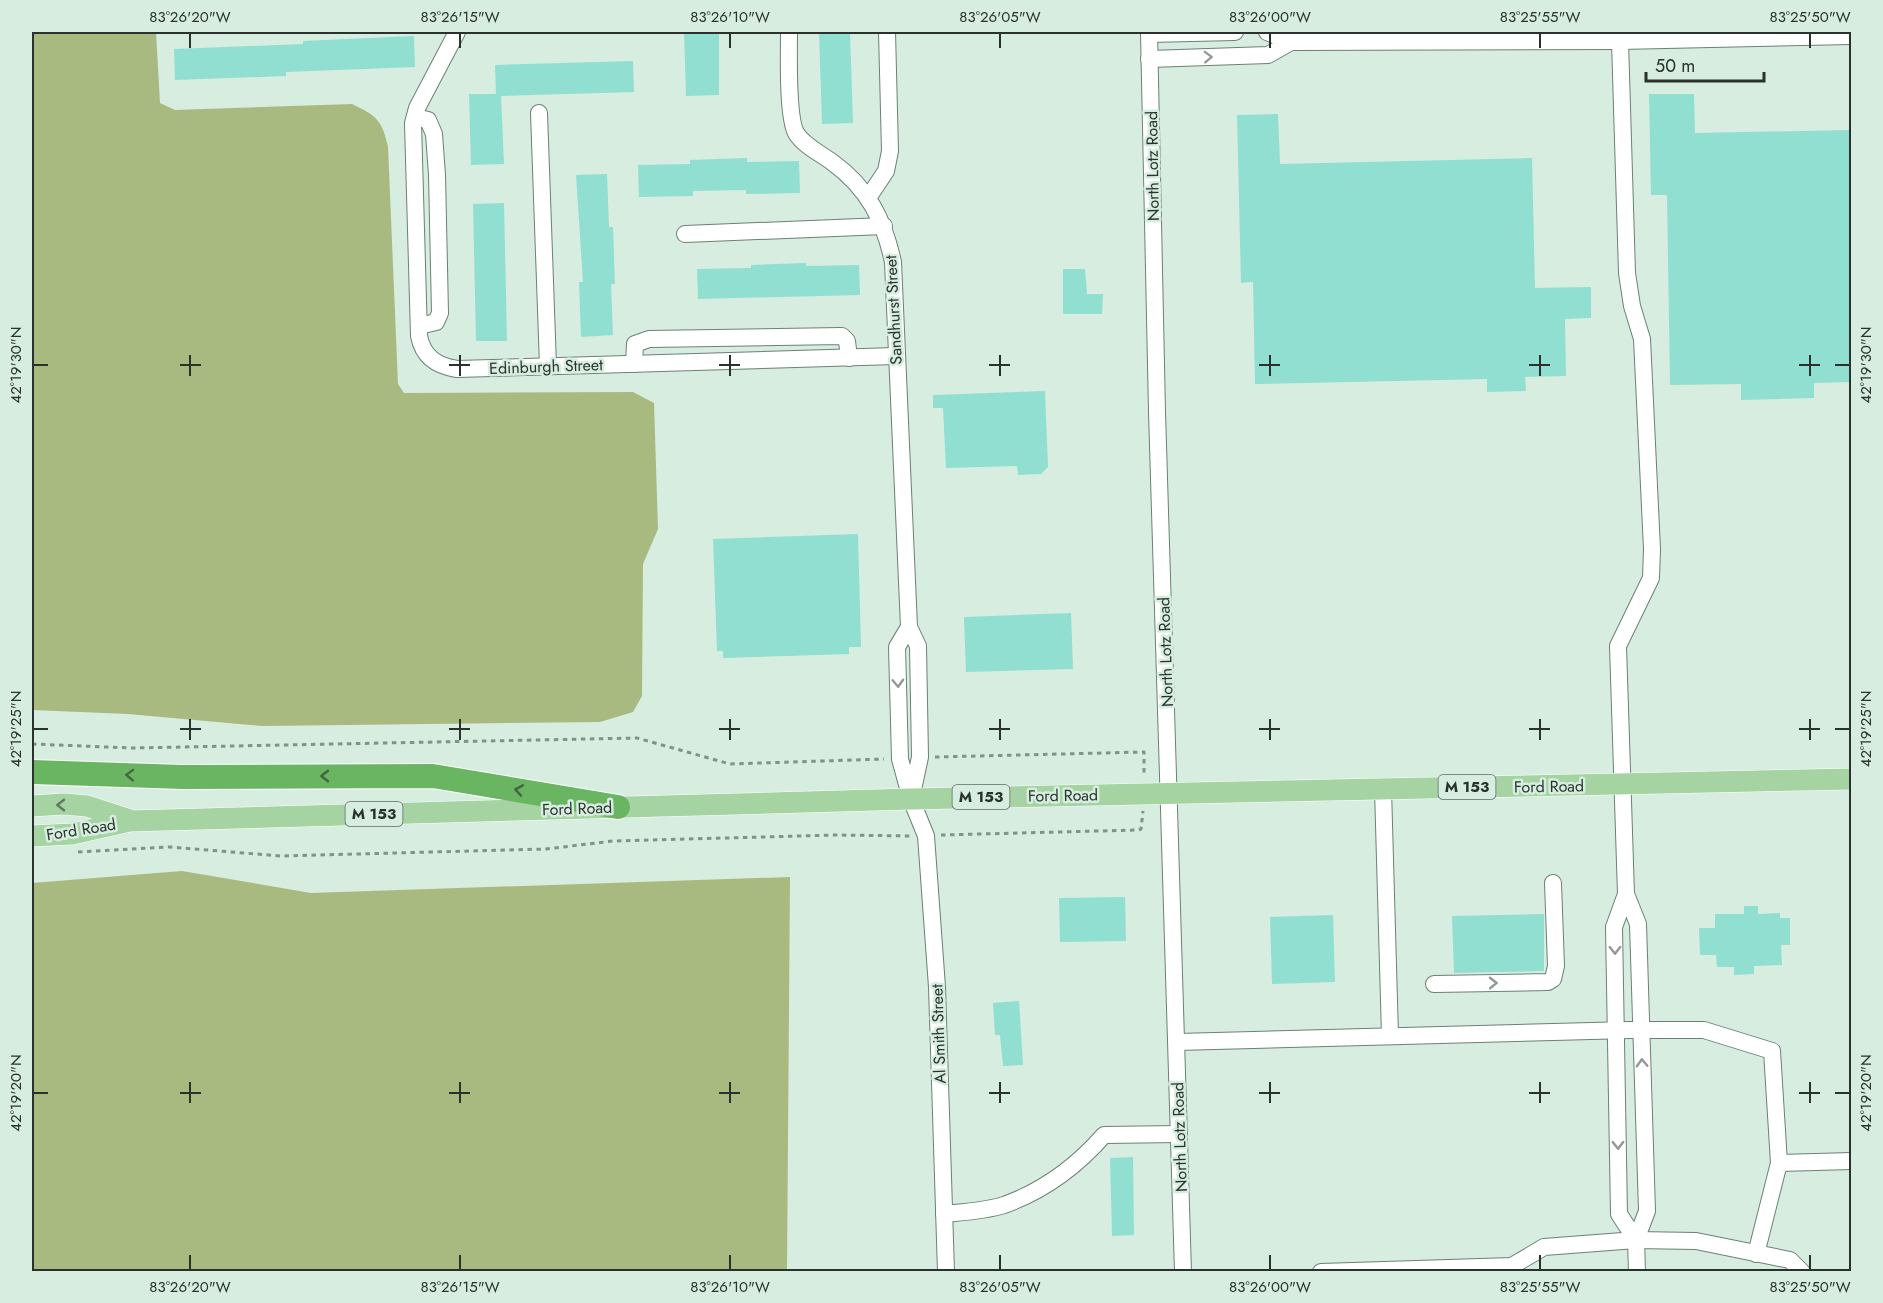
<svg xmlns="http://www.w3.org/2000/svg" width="1883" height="1303" font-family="Jost,sans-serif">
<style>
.forest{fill:#a8ba80}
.building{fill:#90dfd1}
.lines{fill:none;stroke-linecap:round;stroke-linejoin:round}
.minor-casing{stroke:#6c8075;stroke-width:18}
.major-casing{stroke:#fff;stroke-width:22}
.highway-casing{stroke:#fff;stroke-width:26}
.path{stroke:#829289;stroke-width:3;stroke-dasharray:4.5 4.5;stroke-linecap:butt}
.minor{stroke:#fff;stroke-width:16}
.major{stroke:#a5d3a1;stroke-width:21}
.highway{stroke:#69b562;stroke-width:24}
.oneway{stroke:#949896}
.oneway2{stroke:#436642}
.oneway3{stroke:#617a61}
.ticks{fill:none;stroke:#29322d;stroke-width:2}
.labels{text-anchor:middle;stroke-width:5;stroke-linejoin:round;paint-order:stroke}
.shield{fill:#d6ede0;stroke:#5d6a63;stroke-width:1.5}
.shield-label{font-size:15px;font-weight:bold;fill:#29322d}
.street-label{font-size:16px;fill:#29322d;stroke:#d6ede0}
.neatline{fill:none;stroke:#29322d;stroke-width:2}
.ticks-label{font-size:15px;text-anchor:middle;fill:#29322d}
</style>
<rect width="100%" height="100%" fill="#d6ede0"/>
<g class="forest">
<path d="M32 32H156L160 103 175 110 352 104C377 116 382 120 388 147L398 384 404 393 633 392 654 403 658 529 643 564 642 696 633 712 600 722 262 726 128 714 32 710Z"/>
<path d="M182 871 311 893 790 877 787 1271H32V883Z"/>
</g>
<g class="building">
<path d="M684 32H719V95L686 96Z"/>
<path d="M819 32H850L853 123 822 124Z"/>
<path d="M414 36 415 67 286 72V76L175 80 174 49 303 44V41Z"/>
<path d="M633 61 634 92 501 96 504 164 471 165 469 94H496L495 65Z"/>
<path d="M1649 94H1694L1695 133 1851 130V382L1814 383V398L1741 400V384L1670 385 1667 195H1651Z"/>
<path d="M1278 114 1280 164 1532 158 1535 288 1591 287V318L1565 319 1566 376 1525 377 1526 391 1487 392V379L1255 384 1253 282 1241 283 1237 115Z"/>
<path d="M747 158V162L799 161 800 193 746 194V190L693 191V196L639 197 638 165 690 164V160Z"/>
<path d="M607 174 609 227H613L615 284H611L613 335 581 337 579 282H583L576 175Z"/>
<path d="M504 203 507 341H476L473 204Z"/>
<path d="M806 263V266L859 265 860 295 698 299 697 269 751 268V265Z"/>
<path d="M1063 269H1085L1087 294H1103L1102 314H1063Z"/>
<path d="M1045 391 1048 467 1041 474 1018 475 1017 466 946 468 943 408H933V395Z"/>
<path d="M858 534 861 647H849V654L723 658V651H717L713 539Z"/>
<path d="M1071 613 1073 669 966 672 964 617Z"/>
<path d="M1125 897 1126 941 1060 942 1059 898Z"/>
<path d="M1744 906H1758V914L1780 913V918H1790V945H1781L1782 965 1754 966V974L1734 975V967H1717L1716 955H1700L1699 928H1715V914H1744Z"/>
<path d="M1544 914V971L1454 973 1452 916Z"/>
<path d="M1333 915 1335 982 1272 984 1270 917Z"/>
<path d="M1019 1001 1023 1065 1003 1066 1000 1035H995L993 1003Z"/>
<path d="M1133 1157 1134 1235 1112 1236 1110 1158Z"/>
</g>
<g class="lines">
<g class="minor-casing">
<g id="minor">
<path d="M457 32 417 108 413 123 419 336C423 357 437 366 457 369L896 356"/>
<path d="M789 32C789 54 787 116 796 133 804 146 820 153 832 162 868 188 884 220 893 262L909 627 918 646 920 757 911 799 900 759 897 647 909 627"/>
<path d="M1149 32 1157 412 1183 1272"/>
<path d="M1149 34 1235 32"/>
<path d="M1620 41 1627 273 1632 306 1642 339 1652 549 1651 578 1618 646 1626 894 1614 927 1619 1214 1636 1240 1647 1211 1638 924 1626 894"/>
<path d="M1291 42 1620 41 1852 36"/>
<path d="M1149 59 1268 55 1291 42 1267 32"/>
<path d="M539 113 548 366"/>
<path d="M415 117 428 120 434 134 437 175 440 313 436 322 419 326"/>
<path d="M868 198 886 171 890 151 887 32"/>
<path d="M685 234 884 226"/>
<path d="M634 364 635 344 649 339 842 336 847 341 849 358"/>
<path d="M1383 789 1390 1036"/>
<path d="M911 799 926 836 937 987 946 1272"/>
<path d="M1434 984 1548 982 1553 979 1556 966 1553 883"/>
<path d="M1177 1042 1630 1030H1704L1772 1051 1779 1163"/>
<path d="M944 1214C964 1212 985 1211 1004 1205 1043 1191 1077 1166 1104 1135L1179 1134"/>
<path d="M1636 1240 1637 1272"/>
<path d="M1756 1254 1779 1163 1852 1161"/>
<path d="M1321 1272 1512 1266 1544 1247 1636 1240 1696 1241 1790 1260 1802 1272"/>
</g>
</g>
<g class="major-casing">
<g id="major">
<path d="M32 806 64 804 87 806 130 820"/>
<path d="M32 836 72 834 130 821 911 799 1852 779"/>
</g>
</g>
<g class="highway-casing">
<path id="highway" d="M32 772 183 777 433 776 618 807"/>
</g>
<g class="path">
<path d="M32 744 132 748 637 738 730 764 884 759"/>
<path d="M935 757 1144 752V777"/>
<path d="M941 835 1138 830 1141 829 1143 811"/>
<path d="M78 852 170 847 281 856 546 849 613 841 837 835 911 836"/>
</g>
<use href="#minor" class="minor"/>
<use href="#major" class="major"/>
<use href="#highway" class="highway"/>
</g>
<defs><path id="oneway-chevron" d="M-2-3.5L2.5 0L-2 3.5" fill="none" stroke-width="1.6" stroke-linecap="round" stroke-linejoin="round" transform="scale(1.5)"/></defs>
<g class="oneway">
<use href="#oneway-chevron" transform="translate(1208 57) rotate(-2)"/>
<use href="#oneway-chevron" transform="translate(898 683) rotate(88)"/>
<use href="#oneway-chevron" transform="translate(1615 950) rotate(89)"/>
<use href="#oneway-chevron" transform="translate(1493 983) rotate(-1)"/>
<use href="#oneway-chevron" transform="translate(1642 1063) rotate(-92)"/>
<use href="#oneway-chevron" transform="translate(1618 1145) rotate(89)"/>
</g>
<g class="oneway2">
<use href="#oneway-chevron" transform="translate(130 775) rotate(-178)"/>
<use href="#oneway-chevron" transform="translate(325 776) rotate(180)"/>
<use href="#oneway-chevron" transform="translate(519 790) rotate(-170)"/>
</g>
<use class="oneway3" href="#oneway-chevron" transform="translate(61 805) rotate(-180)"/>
<path class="ticks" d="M190 33V48M460 33V48M730 33V48M1000 33V48M1270 33V48M1540 33V48M1810 33V48M190 355V376M460 355V376M730 355V376M1000 355V376M1270 355V376M1540 355V376M1810 355V376M33 365H48M180 365H201M449 365H470M719 365H740M989 365H1010M1259 365H1280M1529 365H1550M1799 365H1820M1835 365H1850M190 719V740M460 719V740M730 719V740M1000 719V740M1270 719V740M1540 719V740M1810 719V740M33 729H48M180 729H201M449 729H470M719 729H740M989 729H1010M1259 729H1280M1529 729H1550M1799 729H1820M1835 729H1850M190 1082V1103M460 1082V1103M730 1082V1103M1000 1082V1103M1270 1082V1103M1540 1082V1103M1810 1082V1103M33 1093H48M180 1093H201M449 1093H470M719 1093H740M989 1093H1010M1259 1093H1280M1529 1093H1550M1799 1093H1820M1835 1093H1850M190 1255V1270M460 1255V1270M730 1255V1270M1000 1255V1270M1270 1255V1270M1540 1255V1270M1810 1255V1270"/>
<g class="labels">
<g class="shield">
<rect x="1438.5" y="775" width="57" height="24" rx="4.5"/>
<rect x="952.5" y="785" width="57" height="24" rx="4.5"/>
<rect x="345.5" y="802" width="57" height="24" rx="4.5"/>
</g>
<g class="shield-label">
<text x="1467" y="792">M 153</text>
<text x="981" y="802">M 153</text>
<text x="374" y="819">M 153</text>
</g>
<g class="street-label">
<text transform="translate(1152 166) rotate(-91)" y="6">North Lotz Road</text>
<text transform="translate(893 310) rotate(-93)" y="6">Sandhurst Street</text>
<text transform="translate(546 366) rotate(-2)" y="6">Edinburgh Street</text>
<text transform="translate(1165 652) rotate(-92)" y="6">North Lotz Road</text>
<text transform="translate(1549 786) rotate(-1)" y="6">Ford Road</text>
<text transform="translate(1063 795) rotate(-1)" y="6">Ford Road</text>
<text transform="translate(577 808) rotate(-2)" y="6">Ford Road</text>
<text transform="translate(81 829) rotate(-9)" y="6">Ford Road</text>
<text transform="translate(938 1034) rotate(-92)" y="6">Al Smith Street</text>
<text transform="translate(1179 1137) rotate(-92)" y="6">North Lotz Road</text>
</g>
</g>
<rect width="1883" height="1303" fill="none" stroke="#d6ede0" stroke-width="66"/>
<path d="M1646 72v9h118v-9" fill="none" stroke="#29322d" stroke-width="3"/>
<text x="1655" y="72" font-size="18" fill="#29322d" stroke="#d6ede0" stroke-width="4.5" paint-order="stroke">50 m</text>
<rect x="33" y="33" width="1817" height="1237" class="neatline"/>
<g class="ticks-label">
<text x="190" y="22">83°26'20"W</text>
<text x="460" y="22">83°26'15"W</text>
<text x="730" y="22">83°26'10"W</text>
<text x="1000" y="22">83°26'05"W</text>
<text x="1270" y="22">83°26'00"W</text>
<text x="1540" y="22">83°25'55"W</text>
<text x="1810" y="22">83°25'50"W</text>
<text transform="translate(16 365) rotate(-90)" y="5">42°19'30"N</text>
<text transform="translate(1866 365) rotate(-90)" y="5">42°19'30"N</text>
<text transform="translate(16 729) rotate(-90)" y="5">42°19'25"N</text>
<text transform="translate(1866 729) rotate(-90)" y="5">42°19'25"N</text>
<text transform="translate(16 1093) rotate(-90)" y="5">42°19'20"N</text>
<text transform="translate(1866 1093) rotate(-90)" y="5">42°19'20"N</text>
<text x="190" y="1292">83°26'20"W</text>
<text x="460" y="1292">83°26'15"W</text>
<text x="730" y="1292">83°26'10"W</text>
<text x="1000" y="1292">83°26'05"W</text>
<text x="1270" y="1292">83°26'00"W</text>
<text x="1540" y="1292">83°25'55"W</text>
<text x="1810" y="1292">83°25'50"W</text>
</g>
</svg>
